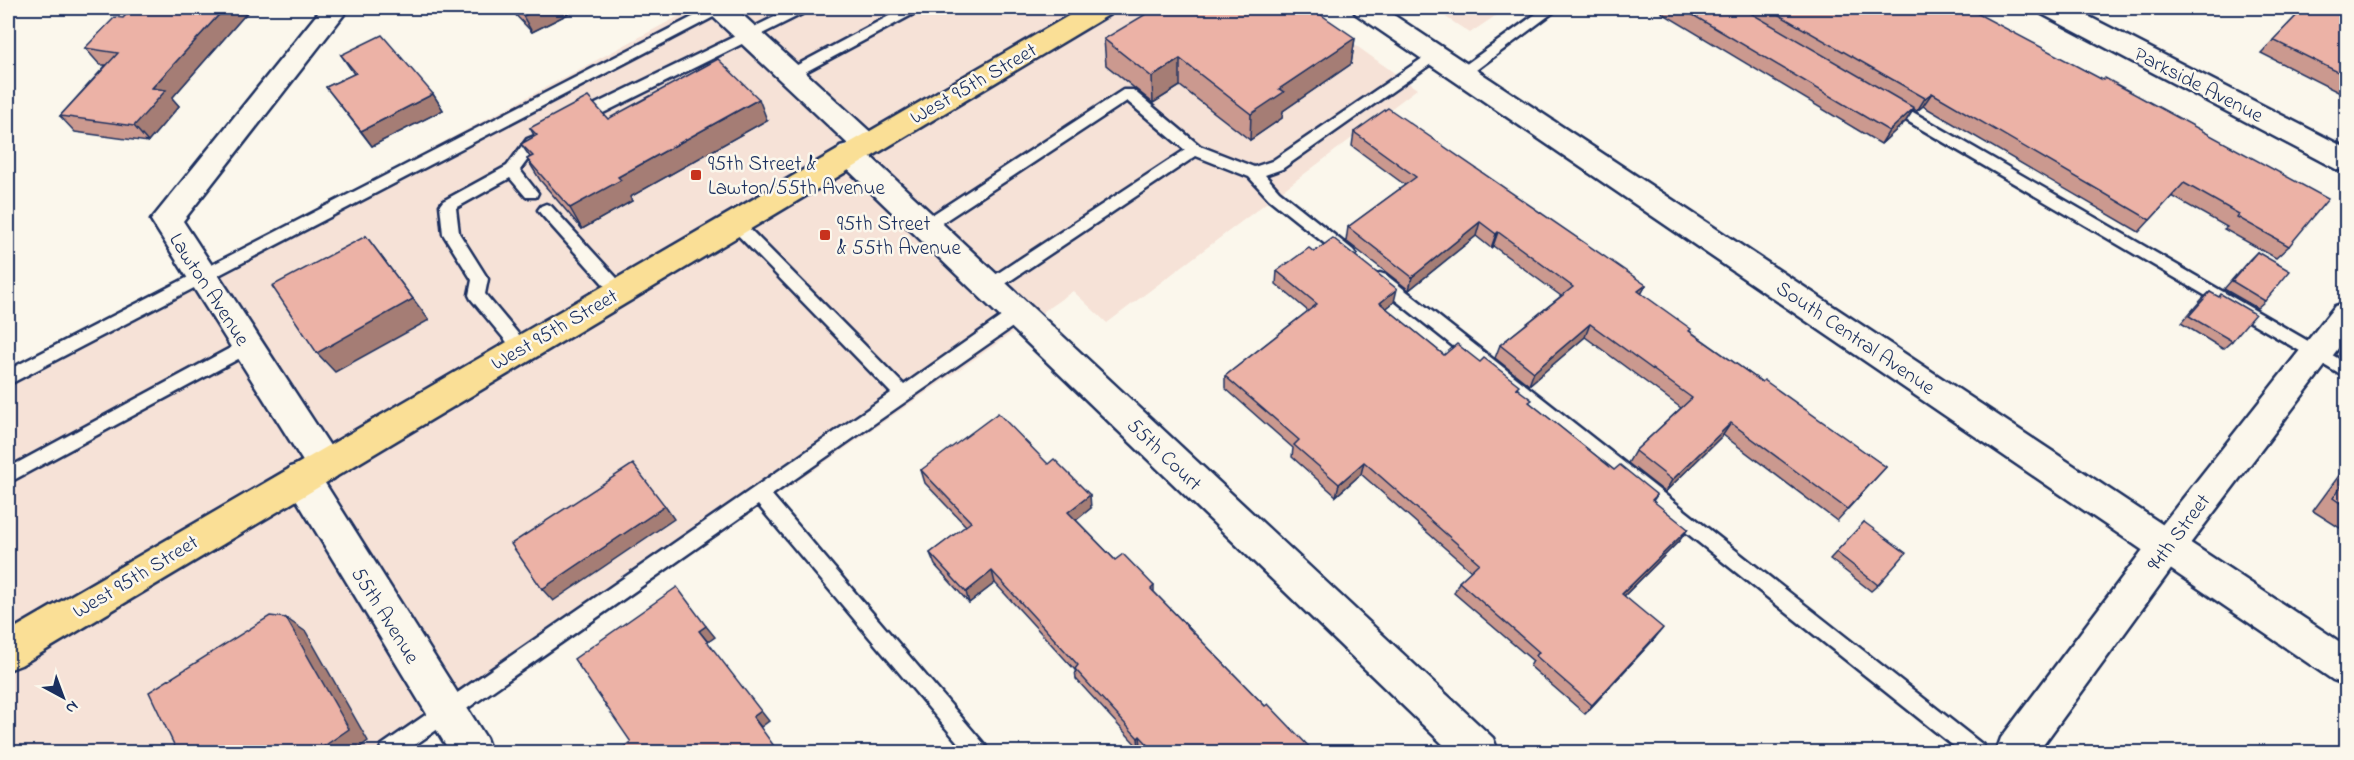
<svg xmlns="http://www.w3.org/2000/svg" width="2354" height="760" font-family="'Indie Flower',sans-serif">
<style>
.built{fill:#f6e2d7}
.lines{fill:none;stroke-linecap:round;stroke-linejoin:round}
.service-casing{stroke:#1b2f5e;stroke-width:5}
.minor-casing{stroke:#1b2f5e;stroke-width:5}
.tertiary-casing{stroke:#1b2f5e;stroke-width:5}
.primary-casing{stroke:#1b2f5e;stroke-width:5}
.service{fill:#fbf7ec;fill-rule:evenodd}
.minor{fill:#fbf7ec;fill-rule:evenodd}
.tertiary{fill:#fbf7ec;fill-rule:evenodd}
.primary{fill:#fadf96;fill-rule:evenodd}
.wall{fill:#cb998f;stroke:#1b2f5e;stroke-width:1.5}
.shaded-wall{fill:#a57d74;stroke:#1b2f5e;stroke-width:1.5}
.building{fill:#ecb2a6;stroke:#1b2f5e;stroke-width:1.5}
.poi-dot{fill:#c8321e;stroke:#fbf7ec;stroke-width:2}
.labels{text-anchor:middle;stroke-width:5;stroke-linejoin:round;paint-order:stroke}
.street-label{font-size:21px;fill:#1b2f5e;stroke:#fbf7ec}
.poi-label{font-size:21px;fill:#1b2f5e;stroke:#fbf7ec;text-anchor:start}
</style>
<rect width="100%" height="100%" fill="#fbf7ec"/>
<filter id="ink" filterUnits="userSpaceOnUse"><feTurbulence type="fractalNoise" baseFrequency=".0167" numOctaves="2"/><feDisplacementMap in="SourceGraphic" scale="12" xChannelSelector="R" yChannelSelector="G"/><feConvolveMatrix kernelMatrix="1 2 1 2 8 2 1 2 1" color-interpolation-filters="sRGB"/></filter>
<g filter="url(#ink)">
<g class="built">
<path d="M694 8H1303L1417 89 1107 323 1073 291 405 752H8V375Z"/>
<path d="M1432 8H1507L1470 33Z"/>
</g>
<g class="lines">
<g class="service-casing">
<g id="service">
<path d="M710 8H727L725 11 8 385V370Z"/>
<path d="M793 8H810L808 11 583 123H573L571 119 573 115Z"/>
<path d="M904 8H921L919 11 796 77 791 79 784 74 786 71Z"/>
<path d="M1544 8H1559L1468 76H1458L1456 73 1458 70Z"/>
<path d="M1436 49 1443 54 1441 57 1282 169 1265 175 1279 191 1353 250 1356 254 1353 258H1343L1269 199 1249 177 1196 156 995 291 989 293 983 291 981 287 983 283 1185 150 1127 101 931 230H921L918 226 921 222 1123 90H1133L1200 146 1254 167 1272 161Z"/>
<path d="M1892 100 2346 363V378L1887 109 1885 105 1887 101Z"/>
<path d="M542 133 549 138 537 147 520 170 538 193 536 197H526L510 178 456 208 459 233 488 279 485 294 530 348 528 353 522 355 516 353 471 299 469 295 472 280 443 234 440 205 443 201 507 166 527 139Z"/>
<path d="M546 204 551 206 625 287 627 291 625 295 619 297 613 295 541 214 538 210 541 206Z"/>
<path d="M735 217 740 219 904 385 1012 309 1018 308 1024 309 1026 314 1024 319 772 495 985 745 988 752H966L758 505 405 752H379L382 745 891 393 730 227 727 223 730 219Z"/>
<path d="M1380 273 1386 275 1983 745 1986 752H1961L1374 283 1372 279 1374 275Z"/>
<path d="M247 339 253 341 255 346 253 351 8 483V468Z"/>
</g>
</g>
<g class="minor-casing">
<g id="minor">
<path d="M322 8H349L183 221 336 455 341 466 336 477 323 480 486 738 491 752H450L290 489 285 478 290 467 304 463 151 220Z"/>
<path d="M706 8H735L877 138 882 145 877 152 869 155 1493 738 1498 752H1451L840 162 835 154 840 146 848 144 710 14Z"/>
<path d="M2038 8H2072L2346 148V172L2336 169 2042 14Z"/>
<path d="M2346 302V338L2180 557 2038 752H1996L2001 738 2154 535 2335 306Z"/>
</g>
</g>
<g class="tertiary-casing">
<path id="tertiary" d="M1352 8H1383L2346 646V685L2333 680 1356 14Z"/>
</g>
<g class="primary-casing">
<path id="primary" d="M1082 8H1114L1110 14 21 665 8 670V632Z"/>
</g>
<use href="#service" class="service"/>
<use href="#minor" class="minor"/>
<use href="#tertiary" class="tertiary"/>
<use href="#primary" class="primary"/>
</g>
<g class="wall">
<path d="M133 8H251L172 98 179 106 148 142 75 132 60 116 106 65H100L85 48 123 18Z"/>
<path d="M509 8H580L532 32Z"/>
<path d="M1471 8H1486L1479 12Z"/>
<path d="M1664 8H1967L2289 246 2276 258 2224 229 2227 227 2172 196 2139 232 1923 106 1917 111 1914 109 1906 121 1881 144 1662 13Z"/>
<path d="M2304 8H2346V96L2261 53Z"/>
<path d="M1355 38 1351 64 1283 111 1282 118 1250 140 1180 86 1153 103 1106 65 1104 39Z"/>
<path d="M341 55 433 94 443 110 372 146 326 87 354 74Z"/>
<path d="M608 119 767 120 630 197 632 201 582 229 540 180 527 159 530 157 521 144 535 137 530 128Z"/>
<path d="M1354 132 1646 285 1641 294 1690 331 1762 382 1886 467 1837 521 1723 435 1665 492 1628 463 1635 451 1681 408 1585 337 1529 385 1495 358 1500 345 1561 296 1493 246 1491 248 1476 236 1409 290 1346 241 1348 227 1405 185 1352 146Z"/>
<path d="M1314 252 1394 302 1386 308 1444 355 1480 362 1518 389 1530 403 1614 470 1657 495 1653 501 1680 540 1624 596 1655 638 1585 714 1530 666 1533 661 1454 593 1459 582 1471 571 1361 474 1336 496 1292 457 1293 448 1225 388V376L1308 311 1276 284 1277 271Z"/>
<path d="M2257 252 2265 301 2257 308 2224 289 2249 260Z"/>
<path d="M2210 292 2232 341 2223 349 2181 323 2202 299Z"/>
<path d="M2346 466V532L2313 511Z"/>
<path d="M921 470 1091 508 1076 520 1115 560 1154 586V592L1265 706 1315 753H1147L1141 746 1139 748 1076 679 1075 670 995 583 969 603 935 565 930 553 966 526 925 483Z"/>
<path d="M1864 522 1878 585 1871 591 1830 559Z"/>
</g>
<g class="shaded-wall">
<path d="M225 8H251L172 98 179 106 148 142 134 126 152 88Z"/>
<path d="M539 8H580L532 32 523 16Z"/>
<path d="M1480 8H1486L1479 12Z"/>
<path d="M1355 38 1351 64 1283 111 1282 118 1250 140 1251 114 1279 89Z"/>
<path d="M1180 59V86L1153 103 1152 77Z"/>
<path d="M1932 93 1923 106 1917 111 1925 98Z"/>
<path d="M433 94 443 110 372 146 361 131Z"/>
<path d="M759 99 767 120 630 197 632 201 582 229 570 208 618 177Z"/>
<path d="M1914 108 1906 121 1881 144 1889 131Z"/>
<path d="M1480 222 1476 236 1409 290 1412 277Z"/>
<path d="M1498 232 1493 246 1491 248 1496 234Z"/>
<path d="M366 236 429 320 335 372 317 353Z"/>
<path d="M1646 285 1639 298 1638 291Z"/>
<path d="M1397 289 1394 302 1377 316 1380 303Z"/>
<path d="M1590 324 1585 337 1529 385 1534 372Z"/>
<path d="M1731 423 1723 435 1665 492 1672 480Z"/>
<path d="M1364 462 1361 474 1336 496 1339 484Z"/>
<path d="M1090 495 1091 508 1070 525 1068 512Z"/>
<path d="M665 506 674 519 553 601 542 589Z"/>
<path d="M1688 529 1680 540 1615 605 1622 594Z"/>
<path d="M992 571 995 583 969 603 966 592Z"/>
<path d="M286 618 306 632 368 741 352 753H314Z"/>
<path d="M706 626 715 637 708 642 699 631Z"/>
<path d="M1663 628 1655 638 1585 714 1592 705Z"/>
<path d="M761 711 769 721 761 727 753 717Z"/>
<path d="M1140 736 1141 746 1139 748 1138 738Z"/>
<path d="M230 746 241 753H221Z"/>
</g>
<g class="building">
<path d="M133 8H225L152 88 166 90 134 126 60 116 118 53 85 48 115 17 123 18Z"/>
<path d="M515 8H539L523 16Z"/>
<path d="M1156 8H1311L1355 38 1279 89 1284 92 1251 114 1180 59 1152 77 1104 39Z"/>
<path d="M1681 8H1742L1914 108 1889 131Z"/>
<path d="M1767 8H1967L2103 80 2105 78 2328 199 2289 246 2237 217 2239 214 2184 183 2150 220 1932 93 1925 98Z"/>
<path d="M2304 8H2346V76L2273 40Z"/>
<path d="M382 35 433 94 361 131 326 87 356 73 341 55Z"/>
<path d="M718 59 759 99 618 177 621 180 570 208 527 159 533 156 521 144 537 135 530 128 588 97 608 119Z"/>
<path d="M1388 108 1646 285 1638 291 1691 329 1689 331 1762 382 1764 380 1886 467 1847 509 1731 423 1672 480 1635 451 1692 398 1590 324 1534 372 1500 345 1573 287 1498 232 1496 234 1480 222 1412 277 1348 227 1416 177 1354 132Z"/>
<path d="M366 236 413 299 317 353 272 286Z"/>
<path d="M1333 238 1397 289 1380 303 1444 355 1457 344 1480 362 1484 358 1519 385 1516 388 1532 400 1529 402 1614 470 1620 465 1657 495 1652 500 1688 529 1622 594 1663 628 1592 705 1536 656 1539 652 1459 582 1479 563 1364 462 1339 484 1294 445 1299 440 1225 376 1317 304 1277 271 1309 248 1314 252Z"/>
<path d="M2257 252 2290 271 2265 301 2232 281Z"/>
<path d="M2210 292 2219 297 2221 294 2255 314 2232 341 2189 316Z"/>
<path d="M998 413 1048 464 1054 459 1090 495 1068 512 1115 560 1123 554 1154 586 1151 589 1265 706 1268 704 1315 753H1156L1140 736 1138 738 1075 669 1078 665 992 571 966 592 930 553 971 522 921 470Z"/>
<path d="M633 464 665 506 542 589 511 544Z"/>
<path d="M2346 479V507L2333 498Z"/>
<path d="M1864 522 1906 553 1878 585 1836 552Z"/>
<path d="M677 587 706 626 699 631 761 711 753 717 779 753H627L624 748 631 742 574 659Z"/>
<path d="M270 616 286 618 349 729 314 753H233L230 746 221 753H178L149 692Z"/>
</g>
</g>
<g class="poi-dot">
<rect x="690" y="169" width="12" height="12" rx="3"/>
<rect x="819" y="229" width="12" height="12" rx="3"/>
</g>
<g class="labels">
<g class="street-label">
<text transform="translate(973 83) rotate(-30)" y="7">West 95th Street</text>
<text transform="translate(2199 84) rotate(27)" y="7">Parkside Avenue</text>
<text transform="translate(210 289) rotate(57)" y="7">Lawton Avenue</text>
<text transform="translate(554 329) rotate(-30)" y="7">West 95th Street</text>
<text transform="translate(1856 337) rotate(34)" y="7">South Central Avenue</text>
<text transform="translate(1165 454) rotate(44)" y="7">55th Court</text>
<text transform="translate(2178 532) rotate(-53)" y="7">94th Street</text>
<text transform="translate(135 576) rotate(-31)" y="7">West 95th Street</text>
<text transform="translate(386 615) rotate(58)" y="7">55th Avenue</text>
</g>
<g class="poi-label">
<text x="708" y="170">95th Street &amp;<tspan x="708" dy="24">Lawton/55th Avenue</tspan></text>
<text x="837" y="230">95th Street<tspan x="837" dy="24">&amp; 55th Avenue</tspan></text>
</g>
</g>
<rect width="2354" height="760" fill="none" stroke="#fbf7ec" stroke-width="30"/>
<rect x="15" y="15" width="2324" height="730" fill="none" stroke="#1b2f5e" stroke-width="2" filter="url(#ink)"/>
<g transform="translate(63 697) rotate(139)" stroke="#fbf7ec" stroke-width="4.5" paint-order="stroke">
<path d="M0-4.5L10 22L0 15L-10 22Z" fill="#1b2f5e"/>
<text y="-9" font-size="16" font-weight="bold" text-anchor="middle" fill="#1b2f5e">N</text>
</g>
</svg>
